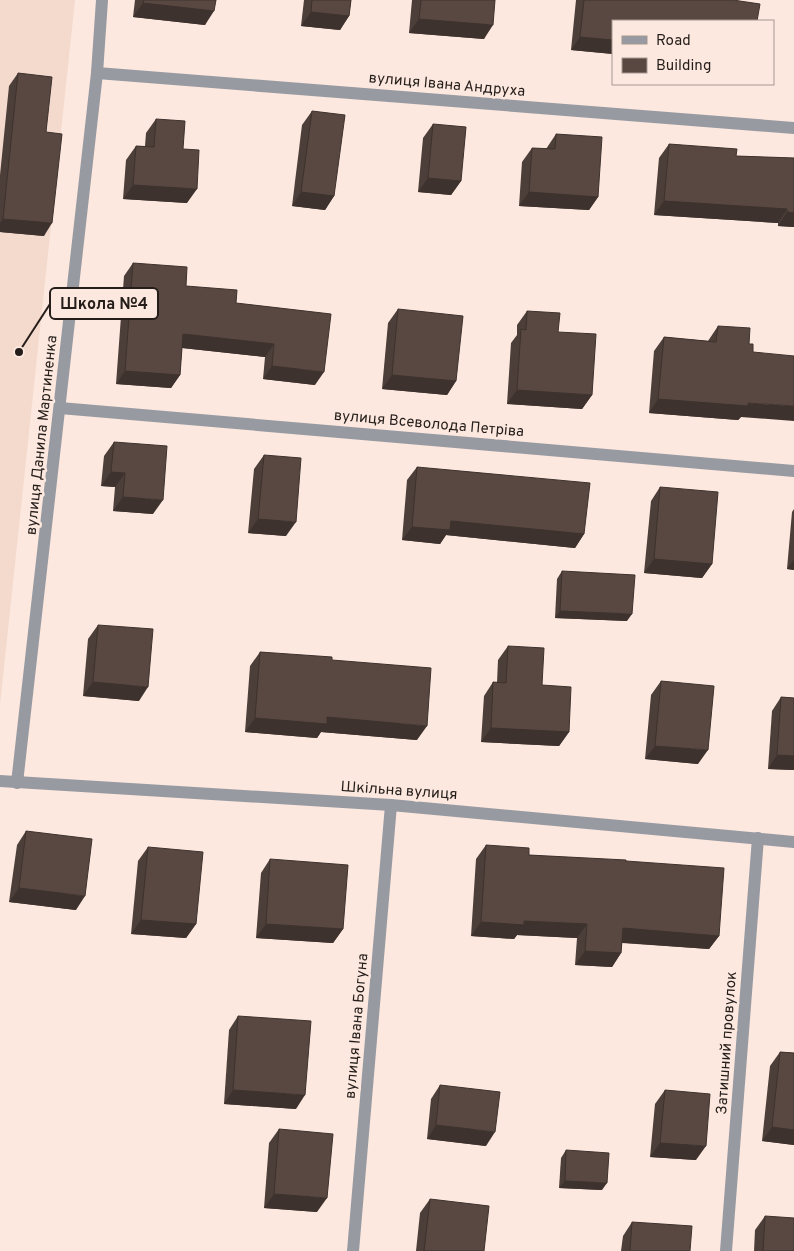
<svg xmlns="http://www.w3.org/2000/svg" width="794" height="1251" font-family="Overpass,sans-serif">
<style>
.built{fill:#f4d9cd}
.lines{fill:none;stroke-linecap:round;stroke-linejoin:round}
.minor{stroke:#989aa2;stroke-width:12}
.wall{fill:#4c3e38}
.shaded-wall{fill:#3e322e}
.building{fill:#584841;stroke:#3e322e}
.labels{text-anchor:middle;stroke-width:5;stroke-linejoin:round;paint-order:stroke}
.street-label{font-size:15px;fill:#241d1a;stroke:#fce8df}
.leader{fill:none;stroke:#241d1a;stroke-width:2}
.callout-dot{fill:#241d1a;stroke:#fce8df;stroke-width:2}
.callout{fill:#fce8df;stroke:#241d1a;stroke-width:2}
.callout-label{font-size:16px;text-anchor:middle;font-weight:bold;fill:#241d1a}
</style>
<rect width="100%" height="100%" fill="#fce8df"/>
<path class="built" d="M0 0H75L0 705Z"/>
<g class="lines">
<g class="minor">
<path d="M97 73 794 128"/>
<path d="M60 408 794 471"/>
<path d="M0 781 391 805 794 842"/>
<path d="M17 783 97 73 102 0"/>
<path d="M353 1251 391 805"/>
<path d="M726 1251 758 838"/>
</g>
</g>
<g class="wall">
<path d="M135 0H216L205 25 133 17Z"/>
<path d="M304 0H351L349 16 340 30 301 26Z"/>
<path d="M412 0H495L484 39 409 33Z"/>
<path d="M576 0H733L613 21V54L571 50Z"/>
<path d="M18 73 46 132 44 236 0 232V175L9 86Z"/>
<path d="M312 111 334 196 325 210 292 206 302 125Z"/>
<path d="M156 119 183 149 187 203 123 199 126 160 136 146H145L146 133Z"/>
<path d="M433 124 461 181 451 195 418 192 423 138Z"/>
<path d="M556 134 598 197 589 210 519 206 522 162 532 148 546 149Z"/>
<path d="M669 144 736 156 794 158V227L778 226V223L654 215 659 158Z"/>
<path d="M133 263 186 286 236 303 315 385 263 379 265 357 182 348 180 375 171 388 116 384 124 276Z"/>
<path d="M398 309 456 381 447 395 382 389 388 323Z"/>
<path d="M527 311 558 332 592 395 582 409 507 404 511 343 517 335V325Z"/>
<path d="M718 326 749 344 753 352 741 417 738 420 649 413 654 351 664 337 708 341Z"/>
<path d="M114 442 153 514 113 511 115 487 101 486 104 456Z"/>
<path d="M264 455 286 536 248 533 254 469Z"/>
<path d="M417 467 584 534 575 548 446 535 440 544 402 540 407 480Z"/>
<path d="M660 487 712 564 702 578 644 573 651 501Z"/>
<path d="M794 509V570L787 569 792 512Z"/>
<path d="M562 571 627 621 555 618 557 579Z"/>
<path d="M98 625 139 701 83 696 88 639Z"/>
<path d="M508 646 542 685 569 732 559 746 481 742 484 696 493 682 497 683 498 660Z"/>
<path d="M260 652 332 660 417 740 321 732 317 738 245 732 250 666Z"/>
<path d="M661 681 698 764 645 759 651 695Z"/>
<path d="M781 697 794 698V770L768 769 772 711Z"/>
<path d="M26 831 76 910 9 902 17 845Z"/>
<path d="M486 845 529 855 626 861 719 936 709 949 622 943 621 953 612 967 575 965 577 938 517 935 514 939 471 936 476 859Z"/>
<path d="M148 847 196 924 186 938 131 934 138 861Z"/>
<path d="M270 859 343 929 333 943 256 938 261 873Z"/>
<path d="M238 1016 296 1109 224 1104 229 1030Z"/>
<path d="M780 1052 794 1053V1145L762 1141 770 1066Z"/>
<path d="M440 1085 486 1146 427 1139 431 1099Z"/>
<path d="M665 1090 696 1160 650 1157 655 1104Z"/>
<path d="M279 1129 317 1212 264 1208 269 1143Z"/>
<path d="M566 1150 602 1190 559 1188 561 1158Z"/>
<path d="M430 1199 484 1251H416L420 1213Z"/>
<path d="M765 1216 794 1251H754L755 1230Z"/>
<path d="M632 1222 690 1251H621L623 1236Z"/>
</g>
<g class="shaded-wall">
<path d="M143 3 214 11 205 25 133 17Z"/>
<path d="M311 12 349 16 340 30 301 26Z"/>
<path d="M419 19 493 25 484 39 409 33Z"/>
<path d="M580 37 613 40V54L571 50Z"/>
<path d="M428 178 461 181 451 195 418 192Z"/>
<path d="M133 185 197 189 187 203 123 199Z"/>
<path d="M301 192 334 196 325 210 292 206Z"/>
<path d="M529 192 598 197 589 210 519 206Z"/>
<path d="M664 201 787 209 778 223 654 215Z"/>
<path d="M787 212 794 213V227L778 226Z"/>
<path d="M3 219 52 223 44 236 0 232V223Z"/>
<path d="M183 334 274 344 265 357 173 347Z"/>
<path d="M272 366 324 372 315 385 263 379Z"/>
<path d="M125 371 180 375 171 388 116 384Z"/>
<path d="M392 375 456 381 447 395 382 389Z"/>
<path d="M517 390 592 395 582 409 507 404Z"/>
<path d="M658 399 748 403 794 406V421L741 417 738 420 649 413Z"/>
<path d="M111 472 125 473 115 487 101 486Z"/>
<path d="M123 497 163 500 153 514 113 511Z"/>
<path d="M258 519 296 522 286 536 248 533Z"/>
<path d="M451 521 584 534 575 548 446 535 440 544 402 540 412 527Z"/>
<path d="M654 559 712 564 702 578 644 573Z"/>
<path d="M794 559V570L787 569Z"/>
<path d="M560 611 632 614 627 621 555 618Z"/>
<path d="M93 682 148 687 139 701 83 696Z"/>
<path d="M327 717 427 726 417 740 321 732 317 738 245 732 255 718Z"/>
<path d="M491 728 569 732 559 746 481 742Z"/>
<path d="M655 746 708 750 698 764 645 759Z"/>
<path d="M777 755 794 756V770L768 769Z"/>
<path d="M19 888 85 896 76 910 9 902Z"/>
<path d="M141 920 196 924 186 938 131 934Z"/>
<path d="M524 921 587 924 577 938 517 935 514 939 471 936 481 922Z"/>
<path d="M266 924 343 929 333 943 256 938Z"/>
<path d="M623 928 719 936 709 949 613 942Z"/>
<path d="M585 951 621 953 612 967 575 965Z"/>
<path d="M233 1090 305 1095 296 1109 224 1104Z"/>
<path d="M436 1125 495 1132 486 1146 427 1139Z"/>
<path d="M772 1127 794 1130V1145L762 1141Z"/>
<path d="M660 1143 706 1146 696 1160 650 1157Z"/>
<path d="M565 1181 607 1183 602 1190 559 1188Z"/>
<path d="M274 1194 327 1198 317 1212 264 1208Z"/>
</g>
<g class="building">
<path d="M144 0H216L214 11 143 3Z"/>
<path d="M312 0H351L349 16 311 12Z"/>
<path d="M421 0H495L493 25 419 19Z"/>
<path d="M584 0H733L760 4 757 21H613V40L580 37Z"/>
<path d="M18 73 52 77 46 132 62 134 52 223 3 219Z"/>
<path d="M312 111 345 115 334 196 301 192Z"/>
<path d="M156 119 185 121 183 149 199 150 197 189 133 185 136 146 154 147Z"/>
<path d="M433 124 466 127 461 181 428 178Z"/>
<path d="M556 134 602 137 598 197 529 192 532 148 555 149Z"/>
<path d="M669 144 737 149 736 156 794 158V213L787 212V209L664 201Z"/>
<path d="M133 263 187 267 186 286 237 290 236 303 331 314 324 372 272 366 274 344 183 334 180 375 125 371Z"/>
<path d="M398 309 463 316 456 381 392 375Z"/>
<path d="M527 311 560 313 558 332 596 334 592 395 517 390 521 329 526 330Z"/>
<path d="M718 326 750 328 749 344H753V352L794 356V406L748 403V406L658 399 664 337 716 342Z"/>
<path d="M114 442 167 446 163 500 123 497 125 473 111 472Z"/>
<path d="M264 455 301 458 296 522 258 519Z"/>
<path d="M417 467 590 483 584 534 451 521 450 530 412 527Z"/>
<path d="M660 487 718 492 712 564 654 559Z"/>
<path d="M562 571 635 575 632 614 560 611Z"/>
<path d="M98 625 153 629 148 687 93 682Z"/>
<path d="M508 646 544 648 542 685 571 687 569 732 491 728 493 682 506 683Z"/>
<path d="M260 652 332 657V660L431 668 427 726 327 717V724L255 718Z"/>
<path d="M661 681 714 686 708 750 655 746Z"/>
<path d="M781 697 794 698V756L777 755Z"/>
<path d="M26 831 92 839 85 896 19 888Z"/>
<path d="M486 845 529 848V855L626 860V861L724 868 719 936 623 928 621 953 585 951 587 924 524 921V925L481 922Z"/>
<path d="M148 847 203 852 196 924 141 920Z"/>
<path d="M270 859 348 865 343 929 266 924Z"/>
<path d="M238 1016 311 1021 305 1095 233 1090Z"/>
<path d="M780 1052 794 1053V1130L772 1127Z"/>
<path d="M440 1085 500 1092 495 1132 436 1125Z"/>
<path d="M665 1090 710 1094 706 1146 660 1143Z"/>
<path d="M279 1129 333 1134 327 1198 274 1194Z"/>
<path d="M566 1150 609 1153 607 1183 565 1181Z"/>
<path d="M430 1199 489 1206 484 1251H424Z"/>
<path d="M765 1216 794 1218V1251H763Z"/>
<path d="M632 1222 692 1226 690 1251H630Z"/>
</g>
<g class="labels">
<g class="street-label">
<text transform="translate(447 84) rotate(5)" y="5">вулиця Івана Андруха</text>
<text transform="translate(429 423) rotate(5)" y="5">вулиця Всеволода Петріва</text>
<text transform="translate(41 435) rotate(-84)" y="5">вулиця Данила Мартиненка</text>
<text transform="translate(399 790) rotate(4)" y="5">Шкільна вулиця</text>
<text transform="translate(356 1026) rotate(-85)" y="5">вулиця Івана Богуна</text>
<text transform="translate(726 1043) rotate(-86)" y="5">Затишний провулок</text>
</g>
</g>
<path class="leader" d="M19 352L50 304"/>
<circle class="callout-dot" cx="19" cy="352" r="5"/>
<rect class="callout" x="50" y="288" width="108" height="31" rx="5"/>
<g class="callout-label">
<text x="104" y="309">Школа №4</text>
</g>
<rect x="612" y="20" width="162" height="65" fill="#fce8df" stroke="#a69790"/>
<rect x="622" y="36" width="25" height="8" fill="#989aa2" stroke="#a69790"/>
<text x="656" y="45" font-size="15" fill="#241d1a">Road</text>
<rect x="622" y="58" width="25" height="15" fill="#584841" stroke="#a69790"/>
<text x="656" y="70" font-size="15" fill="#241d1a">Building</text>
</svg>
